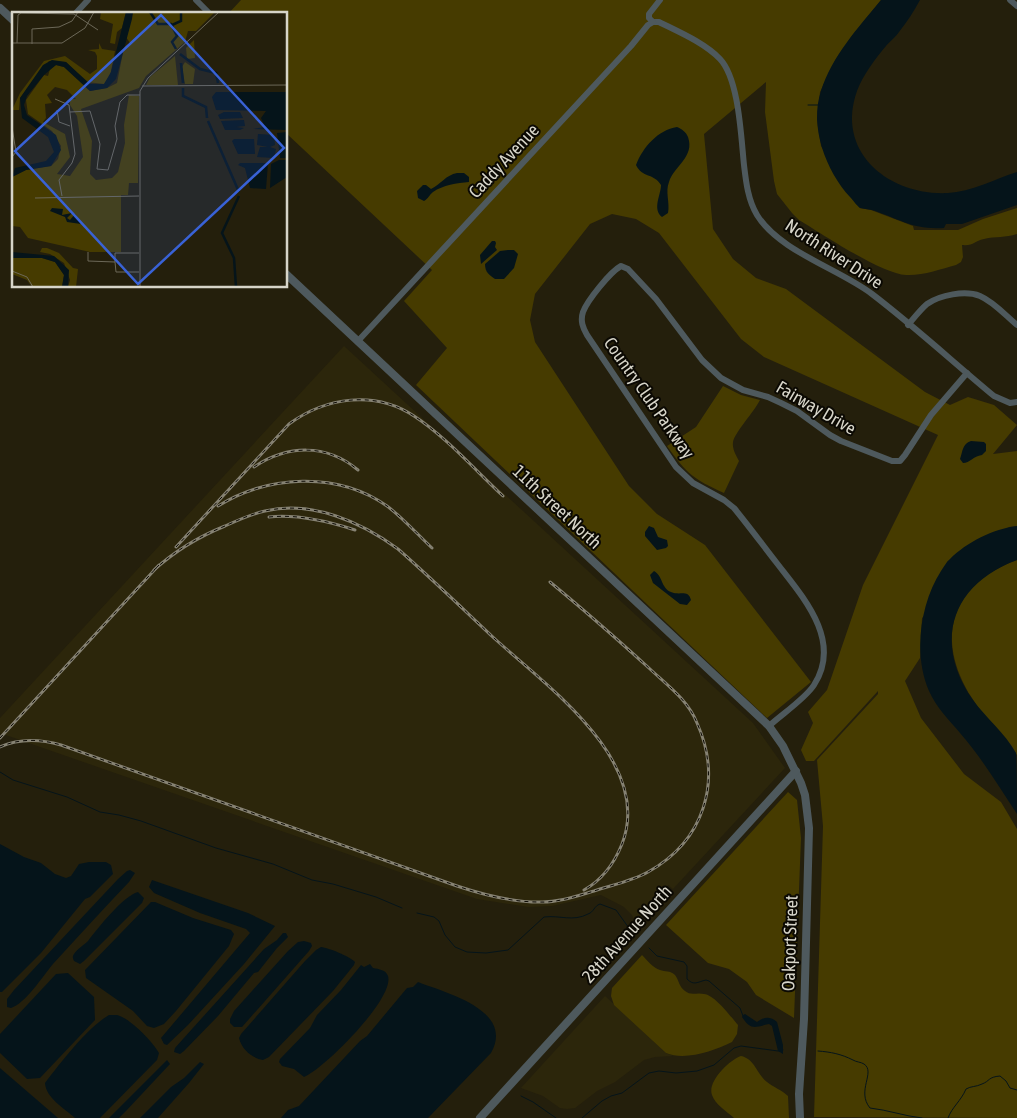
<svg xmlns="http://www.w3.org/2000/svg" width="1017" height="1118" font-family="'Asap Condensed',sans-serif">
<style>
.built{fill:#2c260b}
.green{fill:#463b00}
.water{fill:#05141a}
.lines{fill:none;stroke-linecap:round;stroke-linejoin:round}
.stream{stroke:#05141a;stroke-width:1}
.minor{stroke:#4e595d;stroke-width:6}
.tertiary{stroke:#4e595d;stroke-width:8}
.rail-casing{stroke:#868273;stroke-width:3}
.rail{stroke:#0b0903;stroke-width:1;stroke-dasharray:4;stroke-linecap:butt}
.labels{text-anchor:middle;stroke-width:4;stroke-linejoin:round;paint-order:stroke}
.street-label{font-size:18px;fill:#d7d5c9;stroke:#0b0903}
.inset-river{fill:none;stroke:#05141a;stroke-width:2.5}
.inset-road{fill:none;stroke:#6c6858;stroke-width:1}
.view{fill:#3962d6;fill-opacity:0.15;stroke:#3962d6;stroke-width:2.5}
.inset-edge{fill:none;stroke:#d7d5c9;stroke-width:2.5}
</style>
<rect width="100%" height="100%" fill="#241f0c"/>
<g class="built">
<path d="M344 346 753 723 785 768 673 889 668 885 663 890 665 897 637 927 632 915 624 907 601 895 552 906 528 907 477 899 0 733V718Z"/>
<path d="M605 996 666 1053 673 1056 655 1057 644 1060 615 1082 597 1091 575 1108 567 1109 560 1108 543 1096 521 1088Z"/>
</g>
<g class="green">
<path d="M241 0H881L852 36 836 59 820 92 817 120 821 146 860 208 871 210 913 226 914 230H958L983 219 1017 208V234C1005 238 996 236 984 239 974 241 974 246 962 245L963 257 961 262 956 265C941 269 922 276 906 275 882 274 822 234 799 220L792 213 777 194 774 181 765 112 766 82 704 134 713 229 733 259 756 278 786 289 925 392 950 405 968 397 994 405 1017 425 993 454 1017 451V526L1009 527 922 618 920 658 905 681 921 718 964 774 1001 802 1017 829V1118L814 1117 823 826 817 760 878 694V691L814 761H806L801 750 813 723 808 712 827 690 863 585 938 435 764 357 741 339 659 233 636 219 612 214 590 224 535 294 530 320 535 342 629 486 657 514 705 545 811 682 767 718 416 385 447 348 404 301 432 270 286 133V14H228Z"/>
<path d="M723 386 741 395 760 400C754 412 735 432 733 442 732 449 736 455 739 461L724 493C693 479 687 474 667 446L696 427Z"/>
<path d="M1017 560V755C1003 737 983 716 972 698 934 638 951 584 1017 560Z"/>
<path d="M788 792 797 800 801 838 794 1018 756 995 747 982 729 969 708 963 666 925Z"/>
<path d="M642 955C647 960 653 968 660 970 665 972 670 970 675 975 679 980 679 987 685 991 691 996 697 992 704 994 715 995 731 1017 738 1025L737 1034 732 1042C714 1051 685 1061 666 1053L614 1005 611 996 612 988Z"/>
<path d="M741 1056C755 1059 756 1073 767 1082 773 1087 782 1090 788 1096L789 1118H734C726 1111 715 1104 712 1095 707 1082 729 1060 741 1056Z"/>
</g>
<g class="water">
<path d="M881 0H920C914 11 907 22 899 32 896 37 890 41 886 46 875 59 863 75 857 91 835 152 889 196 948 193 971 192 995 179 1017 172V205L962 224H946L944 228C913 230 900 219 872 210 868 209 863 209 860 208 857 206 853 200 850 197 826 171 809 126 821 91 832 56 858 28 881 0Z"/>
<path d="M677 127C682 129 686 132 688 137 695 157 674 166 669 182 665 192 670 202 668 213L662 217C652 209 661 195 661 185 654 173 642 178 636 165 643 147 658 130 677 127Z"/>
<path d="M457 173H464L469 177V182C457 183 443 185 433 192 429 195 429 198 424 201L418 198 417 191 423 185H426L431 189C441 184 446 175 457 173Z"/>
<path d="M492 241H495L496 243 495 247 497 250 481 264 480 255Z"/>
<path d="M508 250H514L518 254 514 268 504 279H495C489 275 485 272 485 264L500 251Z"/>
<path d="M971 441 984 442 986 444V451L982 455C973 456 970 463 963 463L960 459C963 451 962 444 971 441Z"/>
<path d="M649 526 654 528 658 537 667 540 668 546 666 548 657 550 645 536V532Z"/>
<path d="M1017 526V560C952 584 932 642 973 700 986 718 1005 733 1016 753 1017 761 1017 803 1017 814 999 787 982 758 960 733 949 720 936 707 929 691 913 654 920 604 941 571 944 567 946 562 950 559 967 542 993 529 1017 526Z"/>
<path d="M654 571C663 576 661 588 671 592 680 596 688 589 691 600L687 605 680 604 653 583 650 575Z"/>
<path d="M0 844 24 857 41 863 55 874 66 878 71 876 79 864 89 862H106L111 865 113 874 90 897 85 899 41 953 2 992H0Z"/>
<path d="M130 870 135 873 129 882C103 909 78 937 53 964 42 977 26 1003 11 1008L7 1007V999L14 990 118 879 127 871Z"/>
<path d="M152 880 248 913 275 926 244 964 188 1025 167 1045 164 1044 161 1038 250 933 246 929 200 913 154 893 149 887Z"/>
<path d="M138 892 144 898 142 903 84 961 80 964 74 961C73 958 72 957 74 954 77 949 84 945 88 941 98 928 123 896 138 892Z"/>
<path d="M151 902H155L193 918 231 930 234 934 229 946 176 1011 164 1024 154 1028 147 1026 133 1011 86 978 85 970Z"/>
<path d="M283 933H286L288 937 277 948 258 972 254 973 218 1016 184 1051 180 1054 174 1052 175 1048 183 1039 264 949 277 940Z"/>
<path d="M304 941 311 943 312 946 309 951 242 1027H234L230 1023V1019L234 1011 288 951 298 942Z"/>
<path d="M321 947C329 948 349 956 355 962L354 965 333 991 269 1057 263 1060C252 1058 242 1050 239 1038L241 1034 305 961 316 950Z"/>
<path d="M370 964 373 968C379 969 386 970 388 976 395 998 324 1069 304 1077L294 1069 282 1066 279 1062 280 1059 310 1028 317 1015 341 990 361 965 364 967Z"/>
<path d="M68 973 94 997 95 1020 40 1078 27 1079 0 1053V1034L56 974Z"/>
<path d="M418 982C446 993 515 1010 491 1053L428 1118H281L288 1110 299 1106 360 1041 367 1036 407 988 413 987Z"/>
<path d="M745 1014 757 1022C764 1017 770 1016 777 1022L783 1045V1054L778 1051 772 1026 769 1024C755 1027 751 1031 742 1017L743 1015Z"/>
<path d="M109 1015C110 1015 116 1015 117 1015 130 1018 153 1042 159 1053L157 1060 100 1118H75C64 1108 46 1098 45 1083 61 1062 87 1028 109 1015Z"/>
<path d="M167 1060 170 1064 126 1111 119 1118H109Z"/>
<path d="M200 1062 204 1064 189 1083 158 1118H140L171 1087 184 1078Z"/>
<path d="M0 1068 58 1118H0Z"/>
</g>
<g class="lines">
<g class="stream">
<path d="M808 105H819"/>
<path d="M0 772 13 780 67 797 100 812 119 815 141 821 216 848 273 864 312 880 333 884 376 897 402 908"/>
<path d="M417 913 434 917 439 921 445 935 455 947 467 952 486 953 508 950 544 917C560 915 573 922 588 914 594 912 594 906 600 904L616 910 631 931"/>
<path d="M649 948 657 956 684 962 687 966V979C694 986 697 982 706 980L709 981 740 1008 743 1016"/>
<path d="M818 1051C831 1052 841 1054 853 1060 856 1062 861 1062 864 1064 876 1072 856 1091 870 1108 888 1110 904 1116 922 1118"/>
<path d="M521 1096 533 1102 556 1118"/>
<path d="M582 1118 602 1101 611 1096 622 1093 649 1073 659 1071 676 1073 697 1071 714 1065 734 1048 741 1046 778 1051 783 1050"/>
<path d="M948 1118C952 1107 961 1101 966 1089 971 1086 976 1087 982 1084 990 1081 988 1077 1000 1076L1006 1081 1010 1088 1017 1090"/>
</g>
<g class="minor">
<path d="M196 0 210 14"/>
<path d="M1010 0 1017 6"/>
<path d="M75 14 88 0"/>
<path d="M653 22H659C679 32 705 43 720 59 739 79 741 137 744 165 746 182 748 200 757 215 779 251 839 269 872 294 914 326 953 362 994 396L1010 403 1017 402"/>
<path d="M653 22 649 18V14L660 0"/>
<path d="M908 325C914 318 920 310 927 304 940 295 965 290 980 296 994 302 1006 316 1017 325"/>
<path d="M358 341 631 46 648 25 653 22"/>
<path d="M769 726C782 714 805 699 814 685 843 640 802 596 776 562 762 544 748 525 734 508L724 500 693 483 676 467 587 335C583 328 580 321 583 312 587 301 610 272 621 266L628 269 656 299 702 360 721 378 743 390 768 397 781 403 797 411 830 435 841 441 892 461H900L905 455 931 415 967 373"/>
</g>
<g class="tertiary">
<path d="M0 8 14 21"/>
<path d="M286 274 769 726 783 746 801 783 805 795 809 828 804 1019 799 1094 800 1118"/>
<path d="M480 1118 796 771"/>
</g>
<g class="rail-casing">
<g id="rail">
<path d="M254 467C287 445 326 443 358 470"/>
<path d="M218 506C268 475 337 471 387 506 403 518 417 534 432 548"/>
<path d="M269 517C298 514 327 521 355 530"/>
<path d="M176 547 289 424C326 397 375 390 414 416 445 436 476 471 503 496"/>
<path d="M154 570C176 550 198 537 225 526 238 520 251 514 265 511 312 500 361 522 398 549 431 578 463 609 495 639 547 686 654 762 622 844 614 864 602 880 584 890"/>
<path d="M0 738 159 565"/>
<path d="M0 747C20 738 40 739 61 745L457 886C484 895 511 902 539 902 557 903 577 896 594 891 612 885 632 881 648 872 704 841 723 781 697 723 688 700 667 685 650 669 617 639 584 610 550 582"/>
</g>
</g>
<use href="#rail" class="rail"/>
</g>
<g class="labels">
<g class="street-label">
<text transform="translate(504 161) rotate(-47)" y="6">Caddy Avenue</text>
<text transform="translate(834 254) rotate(33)" y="6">North River Drive</text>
<text transform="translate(649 398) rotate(55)" y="6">Country Club Parkway</text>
<text transform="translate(816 408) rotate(30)" y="6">Fairway Drive</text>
<text transform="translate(557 507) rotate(43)" y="6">11th Street North</text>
<text transform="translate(627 934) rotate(-48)" y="6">28th Avenue North</text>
<text transform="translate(790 943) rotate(-88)" y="6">Oakport Street</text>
</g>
</g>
<g transform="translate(12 12)">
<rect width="275" height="275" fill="#241f0c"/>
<path d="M89 0H114L110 16 105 20 103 32 98 31 101 12 88 7ZM121 0H203L184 19H176L173 30 134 64 127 76 69 97 80 129 78 162 84 168 100 166 106 160 113 131 112 113 117 83 127 84 126 171H117L116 183H109V240H78L16 226 8 215 0 214V165L14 158 39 154 46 147 49 134 40 119 16 102 14 88 32 63 36 64 38 57 44 53 52 55 78 79 95 76 105 71 112 35 118 31 114 25ZM43 75 55 78 64 87H58V93L65 104 71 145 58 164 45 162 58 145 53 122 31 110 34 106 33 92 40 91 35 83ZM182 28 183 46 175 47 174 36ZM87 31 90 37 103 39 98 64 92 72 74 70 54 50 37 49 8 86 7 98H0L8 81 32 49 53 44 78 62 85 57V44L83 40 76 38 87 37ZM163 44 166 73H134L138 65ZM173 50 183 57 181 72H173L170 55ZM35 236 47 241 61 256 66 257 64 275H56L58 268 52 251 38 242 28 240 30 236ZM0 246H30L43 250 52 263 50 275H20L15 268 0 262Z" fill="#463b00" fill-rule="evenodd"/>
<path d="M114 0H121L120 7 104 67 95 76 78 79 52 55 44 53 32 63 15 84 12 93 15 103 44 123 49 138 39 154 14 158 0 165 3 156 34 149 42 140 36 125 10 106 8 86 31 53 40 48 54 50 78 72H92L99 60ZM204 80H275V118L241 117 253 115 249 106 254 99 204 98 200 85ZM212 100H228L231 106 208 107 206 103ZM232 108 233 114 224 115 232 116 228 118H213L209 109ZM275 120V146H268L265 121ZM246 122 262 123 263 133 258 135 264 137 262 146 245 145 248 135H256L245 133ZM222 127H242L243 142H226L220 129ZM267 148H275V165L258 176 259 152ZM228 151H256L254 177 238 176 233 156 226 153ZM40 196 51 197 50 203 60 201 55 206 58 208 63 202 69 212 55 210 53 205 38 199ZM0 240 42 244 57 258 56 275H50L52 263 43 250 30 246H1Z" fill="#05141a"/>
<path class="inset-river" d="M138 0 146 12H159L165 24 160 30 164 37M160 13 169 9V0M168 42 188 57 204 61 206 71M169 51 171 71M171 76V84L194 95 195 106M196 109 227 180M224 275 222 246 210 221 227 184"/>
<path class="inset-road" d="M0 31H50L73 16 82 0M5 31 6 3 9 1 62 2 86 18M20 32V17L47 15 60 9 66 0M130 74 275 73M43 87 57 93 63 142 60 151 47 168 50 184M45 98 47 110 58 114M58 100 78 99 88 132 85 157 96 158 105 127 103 114 108 90 115 83H128M0 115 4 140 0 145M23 186 127 184M76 240V249L103 250M127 241H103V250L104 260H127M0 259 15 265 21 275M128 275V79L136 66 207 0"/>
<path class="view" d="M149 3 272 136 126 272 3 139Z"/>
<rect width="275" height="275" class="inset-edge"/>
</g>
</svg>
